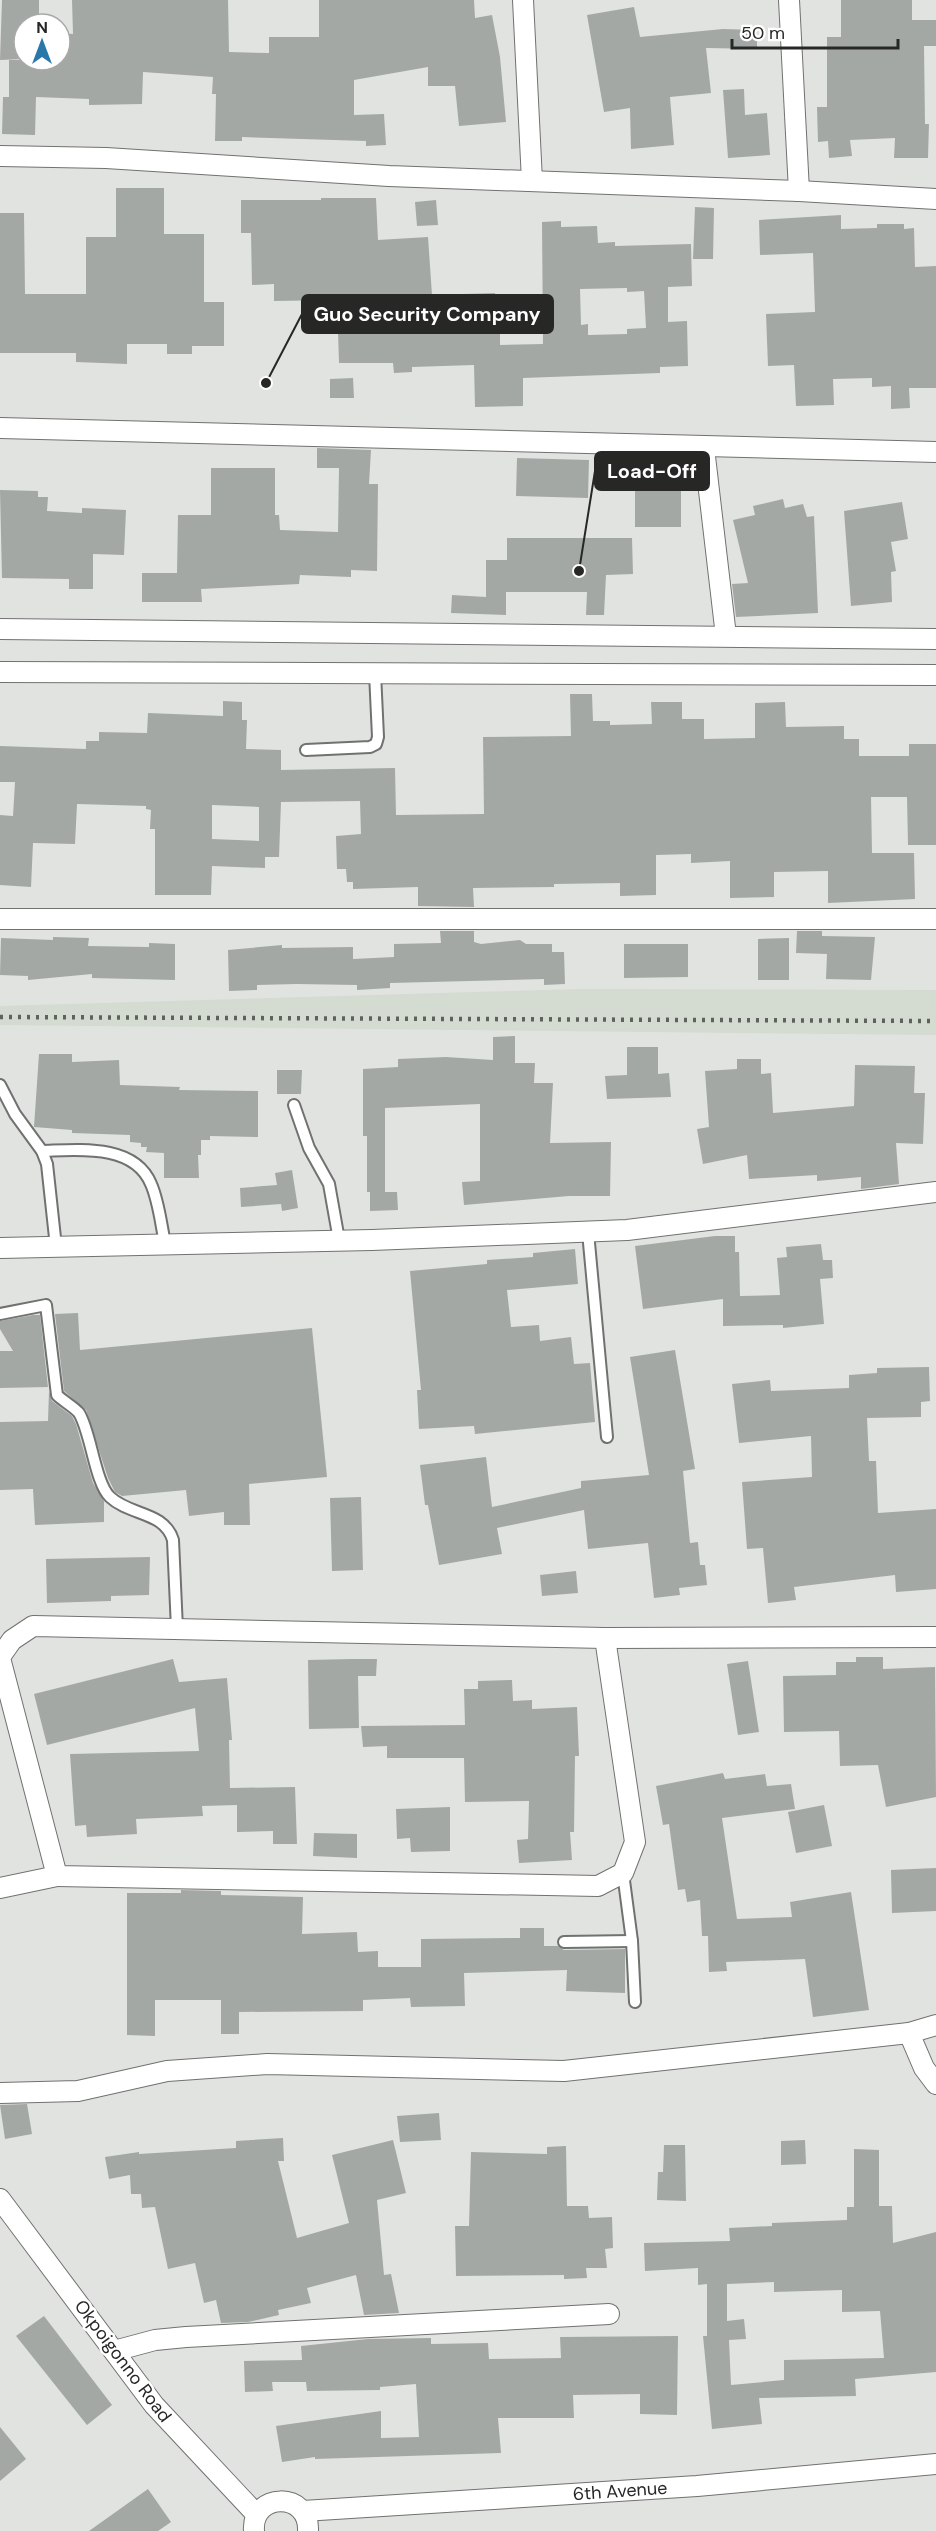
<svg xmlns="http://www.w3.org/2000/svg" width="936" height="2531" font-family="'DM Sans',sans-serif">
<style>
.built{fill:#d4dbd1}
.building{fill:#a4a8a5;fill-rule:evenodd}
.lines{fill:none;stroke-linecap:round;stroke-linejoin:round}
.service-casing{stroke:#70726f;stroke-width:14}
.minor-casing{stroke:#70726f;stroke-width:22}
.service{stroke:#fff;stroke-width:10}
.minor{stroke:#fff;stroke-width:20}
.rail{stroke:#60615f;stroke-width:4.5;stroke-dasharray:3 6;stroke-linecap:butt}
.labels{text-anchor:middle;stroke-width:5;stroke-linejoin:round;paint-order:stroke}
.street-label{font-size:18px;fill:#272826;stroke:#fff}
.leader{fill:none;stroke:#272826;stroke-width:2}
.callout-dot{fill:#272826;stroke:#fff;stroke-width:2}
.callout{fill:#272826;stroke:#272826;stroke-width:2}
.callout-label{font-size:20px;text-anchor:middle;font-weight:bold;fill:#fff}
</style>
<rect width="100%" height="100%" fill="#e1e3e0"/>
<path class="built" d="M580 989 936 990V1035L0 1025V1006Z"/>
<g class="building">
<path d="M2 0H39V24H24V59L0 60Z"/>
<path d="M72 0H228L229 52 269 53V37H319V0H474L475 18 492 15 500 57 506 122 459 126 455 86H428V67L354 80V115L384 114 386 145 366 146V141L242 137V141H215L216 94H212L213 77 143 72 142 104 89 105V99L36 97 35 135 2 134 3 97H9V60H60V33L73 34Z"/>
<path d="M841 0H912V20H936V46H924L925 124H929L928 158H894L895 138 850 140 852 156 829 158 828 141 818 142 817 107H827V37H841Z"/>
<path d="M634 7 640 37 723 29 757 30V49L706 48 711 93 670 97 674 145 631 149 630 108 604 112 587 15Z"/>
<path d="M744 89 745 115 767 113 770 155 728 158 723 90Z"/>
<path d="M116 188H164V234H204V302H224V346H192V354H167V344H127V364L76 362V353H0V213H24L25 294H86V237H116Z"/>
<path d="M321 198H376L378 240 428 237 432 295 495 293 496 329H500V345L543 344 542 222 561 221V227L597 226 598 243 615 242V246L691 244 692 286 668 287V322L687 321 688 366 660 367V373L523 378V406L475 407 474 365 412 367V372L394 373 393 363H339L337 300 274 301V284L252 285 251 233H241V200H321ZM627 288V292L644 291 646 328 627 329V334L588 335V324L581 325 580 289Z"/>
<path d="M436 200 438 225 417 226 415 202Z"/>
<path d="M695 207 714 208 713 259H693Z"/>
<path d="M841 215V229L877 228V224H904V229L914 228 915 267 936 266V388H909L910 408 891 409V386L872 387V378L833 379 834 405 796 406 794 365 768 366 766 314 815 312 813 253 760 255 759 220Z"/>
<path d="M353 378 354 398H330V379Z"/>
<path d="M317 448 371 450 369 484H378L377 571 351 570V577L300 575 299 584 201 589 202 602H142V573H177L178 515H211V468H275V515H279L280 530 338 532 339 468H317Z"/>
<path d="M517 458 589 460 588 498 516 496Z"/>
<rect x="635" y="464" width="46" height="63"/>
<path d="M0 490 38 491V497H48L47 511 82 513V508L126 510 124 555 93 554V589H69V579L2 578Z"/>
<path d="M783 499 785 508 803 504 807 517 814 516 818 613 736 617 732 584 748 583 733 520 755 515 753 506Z"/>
<path d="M902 502 908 539 891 542 896 571 891 572 892 602 851 606 844 511Z"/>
<path d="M507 538H632L633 574 606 575 604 615H586L587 592H506V615L451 613 452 595 486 597V560H507Z"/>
<path d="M570 694H592L593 721H610V725L652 724 651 702H682V719H704V739L755 738V703L785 702 786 727 844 726V739H859V756H909V744H936V845H908L907 797H871L872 853H914L915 899 828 903V871L774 872V897L730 898V861L691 863V854L656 855V895L620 896V883L554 884V887L473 888 474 907 418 906V887L353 889V882H347L346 869H337L336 836 361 834 360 801 281 802 279 857H265V868L212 866 211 895H155V829H150L151 810 146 809V806L77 804 75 844 33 843 31 887 0 885V815L13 816 15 782H0V746L86 749V741H99V732L147 733 148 713 223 716V701L242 702V720H247L246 749 281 750V770L395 768 396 815 484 814 483 737 571 736ZM212 805 259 807V841L212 839Z"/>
<path d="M440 931H474V942L481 944 520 940 526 944H552V952H564L565 984 544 985V979L390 983V988L357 990V985L297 984 257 985V990L229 991 228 950 282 945V948L353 947V959L394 957V944L441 943Z"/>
<path d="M797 931H822V936L875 937 871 980 826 979 827 954 796 953Z"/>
<path d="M53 937 89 938 88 946 149 947V943L175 944V980L92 978V974L28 980V976L0 975 1 938 53 940Z"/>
<path d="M789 938V980H758V939Z"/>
<path d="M624 944H688V977L624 978Z"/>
<path d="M515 1036V1063H535L534 1083H553L550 1143 611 1142 610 1196H569L464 1205 462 1182 480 1181V1104L385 1108V1192H367V1136H363V1069L398 1067V1059L446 1057 493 1060V1037Z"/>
<path d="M627 1047H658V1074L669 1073 671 1097 607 1099 605 1076 627 1075Z"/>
<path d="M39 1054H72V1062L119 1060 120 1085 180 1087 179 1090 258 1091V1137L210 1136V1140H201V1155H198L199 1178H164V1153L146 1152 147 1147H141V1143L130 1142V1135L72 1133V1130L34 1127Z"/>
<path d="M737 1059H761V1074L771 1073 773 1113 854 1106 855 1065 915 1066 914 1093H925L923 1144 896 1143 899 1184 861 1189V1177L817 1181V1175L749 1179 747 1155 703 1164 697 1129 709 1127 705 1071 737 1069Z"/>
<path d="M277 1070H302L301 1094H277Z"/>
<path d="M292 1170 298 1208 282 1211 281 1204 241 1207 240 1188 277 1185 275 1173Z"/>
<path d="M370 1192H397L398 1210 370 1211Z"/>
<path d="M715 1236H735V1252H739L740 1296 780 1295 777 1258 787 1257 786 1247 821 1244 823 1260H832L833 1278 820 1279 824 1324 783 1328V1325L723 1326V1299L643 1309 635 1246Z"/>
<path d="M575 1249 578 1284 507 1290 511 1327 539 1325 540 1341 571 1337 574 1364 590 1363 595 1422 475 1434 474 1426 419 1429 417 1390H421L410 1271 487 1264V1260L533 1257V1253Z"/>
<path d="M78 1313 80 1350 312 1328 327 1477 249 1484 250 1525H224V1512L189 1516 186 1490 122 1496 115 1492 108 1478 86 1410 64 1391 55 1314Z"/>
<path d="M33 1315H40L48 1387 0 1388V1351H13L0 1329V1321Z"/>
<path d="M675 1350 695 1469 683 1471 690 1543 698 1542 700 1565H705L707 1585 679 1588 680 1595 654 1598 648 1543 588 1549 584 1510 497 1528 502 1554 439 1565 428 1505H425L420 1465 486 1457 492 1507 581 1488V1481L649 1475 630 1357Z"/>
<path d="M929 1367 930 1401 921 1402V1417L867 1418 869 1461H876L878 1513 936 1509V1589L896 1592 895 1575 794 1587 796 1600 768 1603 763 1548 747 1549 742 1482 812 1477 811 1436 739 1443 732 1384 770 1380 771 1391 849 1388V1375L877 1373V1368Z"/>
<path d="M49 1391 52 1401 72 1416 76 1424 93 1483 104 1501V1522L35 1525 33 1489 0 1490V1422L48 1421Z"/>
<path d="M361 1497 363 1570 332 1571 330 1498Z"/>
<path d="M150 1557 149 1595 111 1596V1601L47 1603 46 1559Z"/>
<path d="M576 1571 578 1593 542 1596 540 1575Z"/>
<path d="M856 1657H883V1669L935 1667 936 1797 886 1807 878 1765 840 1766 839 1731 784 1732 783 1676 836 1675V1662H856Z"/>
<path d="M173 1659 179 1682 227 1678 232 1740H229L230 1788 295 1787 297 1844H273V1831L237 1832V1805L202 1806 203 1816 136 1819 137 1834 87 1837 86 1825 75 1826 70 1754 199 1751 195 1708 47 1745 34 1694Z"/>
<path d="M352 1659H377L376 1676H358L359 1728 309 1729 308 1660Z"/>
<path d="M748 1661 759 1732 738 1735 727 1664Z"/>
<path d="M512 1680 513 1701 532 1700V1709L577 1707 579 1756H575L574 1832H570L572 1860 519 1863 517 1840 528 1839 529 1801 465 1802 464 1758H387V1746L363 1747 361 1726 465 1725 464 1689H478V1681Z"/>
<path d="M723 1773 725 1779 765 1774 767 1786 791 1784 795 1809 722 1818 737 1919 792 1917 790 1902 851 1892 869 2010 813 2017 805 1959 726 1962 727 1971 709 1972 708 1936H702L700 1900 687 1902 685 1889 678 1890 669 1824 663 1825 656 1786Z"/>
<path d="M824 1805 832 1846 796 1853 788 1812Z"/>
<path d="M450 1807V1851L411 1852 410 1838 397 1839 396 1809Z"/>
<path d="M314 1833 357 1834V1858L313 1856Z"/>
<path d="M936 1868V1911L892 1913 891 1870Z"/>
<path d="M181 1890 221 1891V1895L303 1897 302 1934 357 1932 358 1952 378 1951V1967H421V1939L520 1938V1928H544V1946H558L564 1950 625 1949V1993L566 1991 567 1970 464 1973 465 2006 411 2007 410 1998 363 2000V2011L239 2012V2034H221V2000H155V2036L127 2035V1893H181Z"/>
<path d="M27 2104 32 2134 5 2139 0 2105Z"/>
<path d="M439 2113 441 2140 400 2142 397 2116Z"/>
<path d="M283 2138 284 2161H278L297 2238 349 2223 332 2155 393 2140 406 2193 377 2200 384 2275 391 2274 399 2313 364 2315 356 2275 307 2288 311 2303 278 2310 279 2315 248 2322 221 2323 216 2300 204 2303 195 2263 168 2269 155 2207 142 2208 141 2194H131L130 2175 109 2179 105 2157 139 2152V2154L236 2148V2141Z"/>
<path d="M805 2140 806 2164 781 2165V2141Z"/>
<path d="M664 2145H685L686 2201 657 2200 658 2172H663Z"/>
<path d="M566 2146 567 2206H588L589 2218 612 2217 613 2248 605 2249 607 2268H586L587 2278 564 2279V2275L456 2276 455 2226H469L471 2152 547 2154V2147Z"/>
<path d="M854 2149 879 2150V2206H892L893 2243 936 2232V2372L855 2379 856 2396 759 2398 762 2424 712 2429 703 2336H707V2284L698 2285V2268L645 2271 644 2243 730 2241 729 2228 772 2226V2223L847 2220V2207H854ZM774 2282V2292L842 2290V2312L880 2311 884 2358 784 2360V2380L731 2385 729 2340 746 2339 744 2319 727 2321V2284Z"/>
<path d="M44 2316 112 2405 87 2425 16 2336Z"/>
<path d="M678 2336 677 2415 640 2414V2394L573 2395 574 2418H498L501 2453 315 2459V2457L282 2462 276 2426 381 2411V2438L419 2437 416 2384 380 2387V2390L307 2391 306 2382H272L273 2391 245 2392 244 2361 302 2360 301 2346 368 2339 431 2338V2344L488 2343 489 2359 561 2358 560 2337Z"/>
<path d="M0 2427 26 2459 0 2481Z"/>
<path d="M148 2489 171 2522 158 2531H89Z"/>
</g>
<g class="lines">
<g class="service-casing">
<g id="service">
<path d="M306 750 370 747 376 744 378 737 375 673"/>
<path d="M0 1085 15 1114 42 1151 47 1164 56 1247"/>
<path d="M294 1105 309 1148 329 1184 339 1240"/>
<path d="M42 1151C77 1150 134 1143 151 1184 159 1202 161 1225 165 1243"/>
<path d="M588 1232 607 1437"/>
<path d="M0 1314 46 1305 57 1395C63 1401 74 1407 79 1413 91 1432 95 1483 110 1497 130 1516 164 1511 173 1540L177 1629"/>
<path d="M623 1873 632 1941 635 2002"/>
<path d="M564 1942 632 1941"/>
</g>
</g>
<g class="minor-casing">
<g id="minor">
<path d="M523 0 532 181"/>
<path d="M789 0 799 191"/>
<path d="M0 156 106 158 389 176 799 191 936 199"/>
<path d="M0 428 936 452"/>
<path d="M704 448 726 636"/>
<path d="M0 629 936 639"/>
<path d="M0 672 936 675"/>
<path d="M0 919H936"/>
<path d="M0 1248 372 1240 627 1230 936 1192"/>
<path d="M0 1657 12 1640 33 1626 605 1638 936 1637"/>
<path d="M0 1658 57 1876 598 1886 623 1873 635 1842 605 1638"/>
<path d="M0 1888 57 1876"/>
<path d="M909 2033 924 2068 936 2084"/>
<path d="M0 2093 78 2091 167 2071 267 2064 564 2071 909 2033 936 2025"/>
<path d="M0 2199 154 2405 256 2514"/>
<path d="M114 2351 155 2340 186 2337 609 2314"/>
<path d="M303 2511 697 2486 936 2464"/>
<path d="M254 2531C251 2492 310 2491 308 2531"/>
</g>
</g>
<use href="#service" class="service"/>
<use href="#minor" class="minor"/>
<path class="rail" d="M0 1017 936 1021"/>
</g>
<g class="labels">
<g class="street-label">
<text transform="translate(123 2361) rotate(53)" y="6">Okpoigonno Road</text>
<text transform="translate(620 2491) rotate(-4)" y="6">6th Avenue</text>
</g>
</g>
<path class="leader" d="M266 383L302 314M579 571L595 471"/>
<g class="callout-dot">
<circle cx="266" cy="383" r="6"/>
<circle cx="579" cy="571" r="6"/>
</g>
<g class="callout">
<rect x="302" y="295" width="251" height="38" rx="6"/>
<rect x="595" y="452" width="114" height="38" rx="6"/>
</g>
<g class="callout-label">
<text x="427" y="321">Guo Security Company</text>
<text x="652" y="478">Load-Off</text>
</g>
<g transform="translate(42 42)"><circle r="28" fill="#ffffff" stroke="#a9a9a8" stroke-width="1.5"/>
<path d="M0-4.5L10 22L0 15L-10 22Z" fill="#2a78aa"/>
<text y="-9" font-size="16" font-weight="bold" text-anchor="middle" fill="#272826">N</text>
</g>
<path d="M732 39v9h166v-9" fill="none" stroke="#272826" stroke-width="3"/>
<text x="741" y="39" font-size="18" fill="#272826" stroke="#ffffff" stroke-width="4.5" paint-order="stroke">50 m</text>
</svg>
